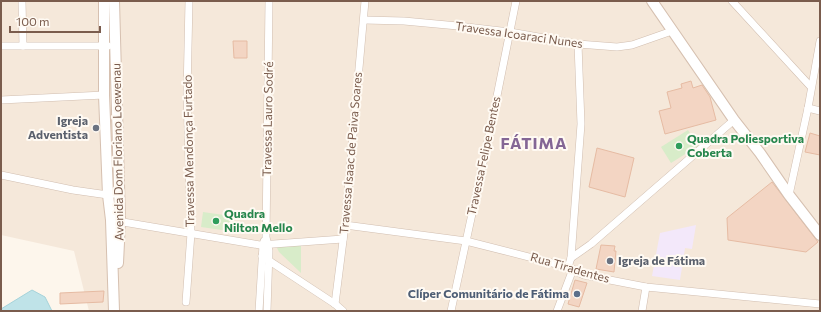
<svg xmlns="http://www.w3.org/2000/svg" width="821" height="312" font-family="Commissioner,sans-serif">
<style>
.residential{fill:#f5e8da}
.education{fill:#f3e8fa}
.green{fill:#d8ecc9}
.water{fill:#bfe3e8;stroke:#a5d3da}
.building{fill:#f3d5c3;stroke:#e6bba3}
.lines{fill:none;stroke-linecap:round;stroke-linejoin:round}
.street-casing{stroke:#d1beb0;stroke-width:8}
.secondary-casing{stroke:#d6c0b0;stroke-width:12}
.street{stroke:#fff;stroke-width:7}
.secondary{stroke:#fff;stroke-width:10}
.worship-dot{fill:#6b7280;stroke:#fffaf3;stroke-width:1.5}
.leisure-dot{fill:#2e9e5b;stroke:#fffaf3;stroke-width:1.5}
.service-dot{fill:#5c6f8a;stroke:#fffaf3;stroke-width:1.5}
.labels{text-anchor:middle;stroke-width:4;stroke-linejoin:round;paint-order:stroke}
.street-label{font-size:12px;fill:#7a5c4d;stroke:#fffaf3}
.worship-label{font-size:12px;font-weight:bold;fill:#5b616d;stroke:#fffaf3;text-anchor:end}
.leisure-label{font-size:12px;font-weight:bold;fill:#27864d;stroke:#fffaf3;text-anchor:start}
.service-label{font-size:12px;font-weight:bold;fill:#4e5e75;stroke:#fffaf3;text-anchor:end}
.district-label{font-size:16px;font-weight:bold;letter-spacing:1px;fill:#846695;stroke:#fffaf3}
</style>
<rect width="100%" height="100%" fill="#fdf6ec"/>
<path class="residential" d="M1 1H820V311H89L74 251 1 235Z"/>
<path class="education" d="M696 225 692 249 685 248 680 280 652 276 660 233Z"/>
<g class="green">
<path d="M688 130 698 146 671 163 661 147Z"/>
<path d="M203 212 231 216 229 231 201 227Z"/>
<path d="M301 245V273L279 252 277 248 278 247Z"/>
</g>
<path class="water" d="M32 290 45 297 52 311H1V309Z"/>
<g class="building">
<path d="M233 41H247V58H234Z"/>
<path d="M691 81 693 88 702 85 710 97 716 120 665 134 659 111 671 108 667 92 682 88 681 84Z"/>
<path d="M810 133 820 136V155L805 152Z"/>
<path d="M597 148 634 158 625 197 589 187Z"/>
<path d="M772 182 818 242 806 252 728 240 727 218Z"/>
<path d="M601 245 615 246 614 251H616L614 272 596 269Z"/>
<path d="M575 280 587 283 579 307 568 304Z"/>
<path d="M104 291 103 302 60 304V293Z"/>
</g>
<g class="lines">
<g class="street-casing">
<g id="street">
<path d="M22 1 23 46"/>
<path d="M732 1 811 87"/>
<path d="M364 20 404 21 458 26 510 32 578 44 617 47 632 45 672 31"/>
<path d="M1 46H108"/>
<path d="M1 100 104 95"/>
<path d="M808 108 820 111"/>
<path d="M1 175 73 190 108 195 119 193"/>
<path d="M789 195 808 108 820 41"/>
<path d="M117 221 260 245 343 239"/>
<path d="M345 225 466 241 564 266 584 275 646 287 820 304"/>
<path d="M262 256 335 304 343 311"/>
<path d="M571 258 591 244 734 120"/>
<path d="M568 267 571 258 581 124 578 44"/>
<path d="M186 302 191 233 187 94 189 1"/>
<path d="M335 304 345 225 365 1"/>
<path d="M259 311 263 245 264 241"/>
<path d="M267 311 269 251 266 237 269 1"/>
<path d="M451 311 491 126 516 1"/>
<path d="M557 311 573 269"/>
<path d="M642 311 646 287"/>
</g>
</g>
<g class="secondary-casing">
<g id="secondary">
<path d="M104 1V95L108 195 111 220 114 311"/>
<path d="M114 1 120 221 118 263"/>
<path d="M652 1 734 120 760 153 789 195 820 235"/>
</g>
</g>
<use href="#street" class="street"/>
<use href="#secondary" class="secondary"/>
</g>
<g class="worship-dot">
<circle cx="96" cy="128" r="4"/>
<circle cx="610" cy="261" r="4"/>
</g>
<g class="leisure-dot">
<circle cx="679" cy="146" r="4"/>
<circle cx="216" cy="221" r="4"/>
</g>
<circle class="service-dot" cx="577" cy="294" r="4"/>
<g class="labels">
<g class="street-label">
<text transform="translate(519 35) rotate(8)" y="4">Travessa Icoaraci Nunes</text>
<text transform="translate(268 119) rotate(-89)" y="4">Travessa Lauro Sodré</text>
<text transform="translate(189 151) rotate(-91)" y="4">Travessa Mendonça Furtado</text>
<text transform="translate(118 152) rotate(-91)" y="4">Avenida Dom Floriano Loewenau</text>
<text transform="translate(351 153) rotate(-85)" y="4">Travessa Isaac de Paiva Soares</text>
<text transform="translate(484 156) rotate(-78)" y="4">Travessa Felipe Bentes</text>
<text transform="translate(570 268) rotate(16)" y="4">Rua Tiradentes</text>
</g>
<g class="worship-label">
<text x="88" y="125">Igreja<tspan x="88" dy="14">Adventista</tspan></text>
<text x="618" y="265" text-anchor="start">Igreja de Fátima</text>
</g>
<g class="leisure-label">
<text x="687" y="143">Quadra Poliesportiva<tspan x="687" dy="14">Coberta</tspan></text>
<text x="224" y="218">Quadra<tspan x="224" dy="14">Nilton Mello</tspan></text>
</g>
<g class="service-label">
<text x="569" y="298">Clíper Comunitário de Fátima</text>
</g>
<g class="district-label">
<text x="534" y="149">FÁTIMA</text>
</g>
</g>
<rect width="821" height="312" fill="none" stroke="#7a5c4d" stroke-width="4"/>
<path d="M10 26v6h90v-6" fill="none" stroke="#7a5c4d" stroke-width="2"/>
<text x="16" y="26" font-size="12" fill="#7a5c4d" stroke="#fffaf3" stroke-width="3" paint-order="stroke">100 m</text>
</svg>
